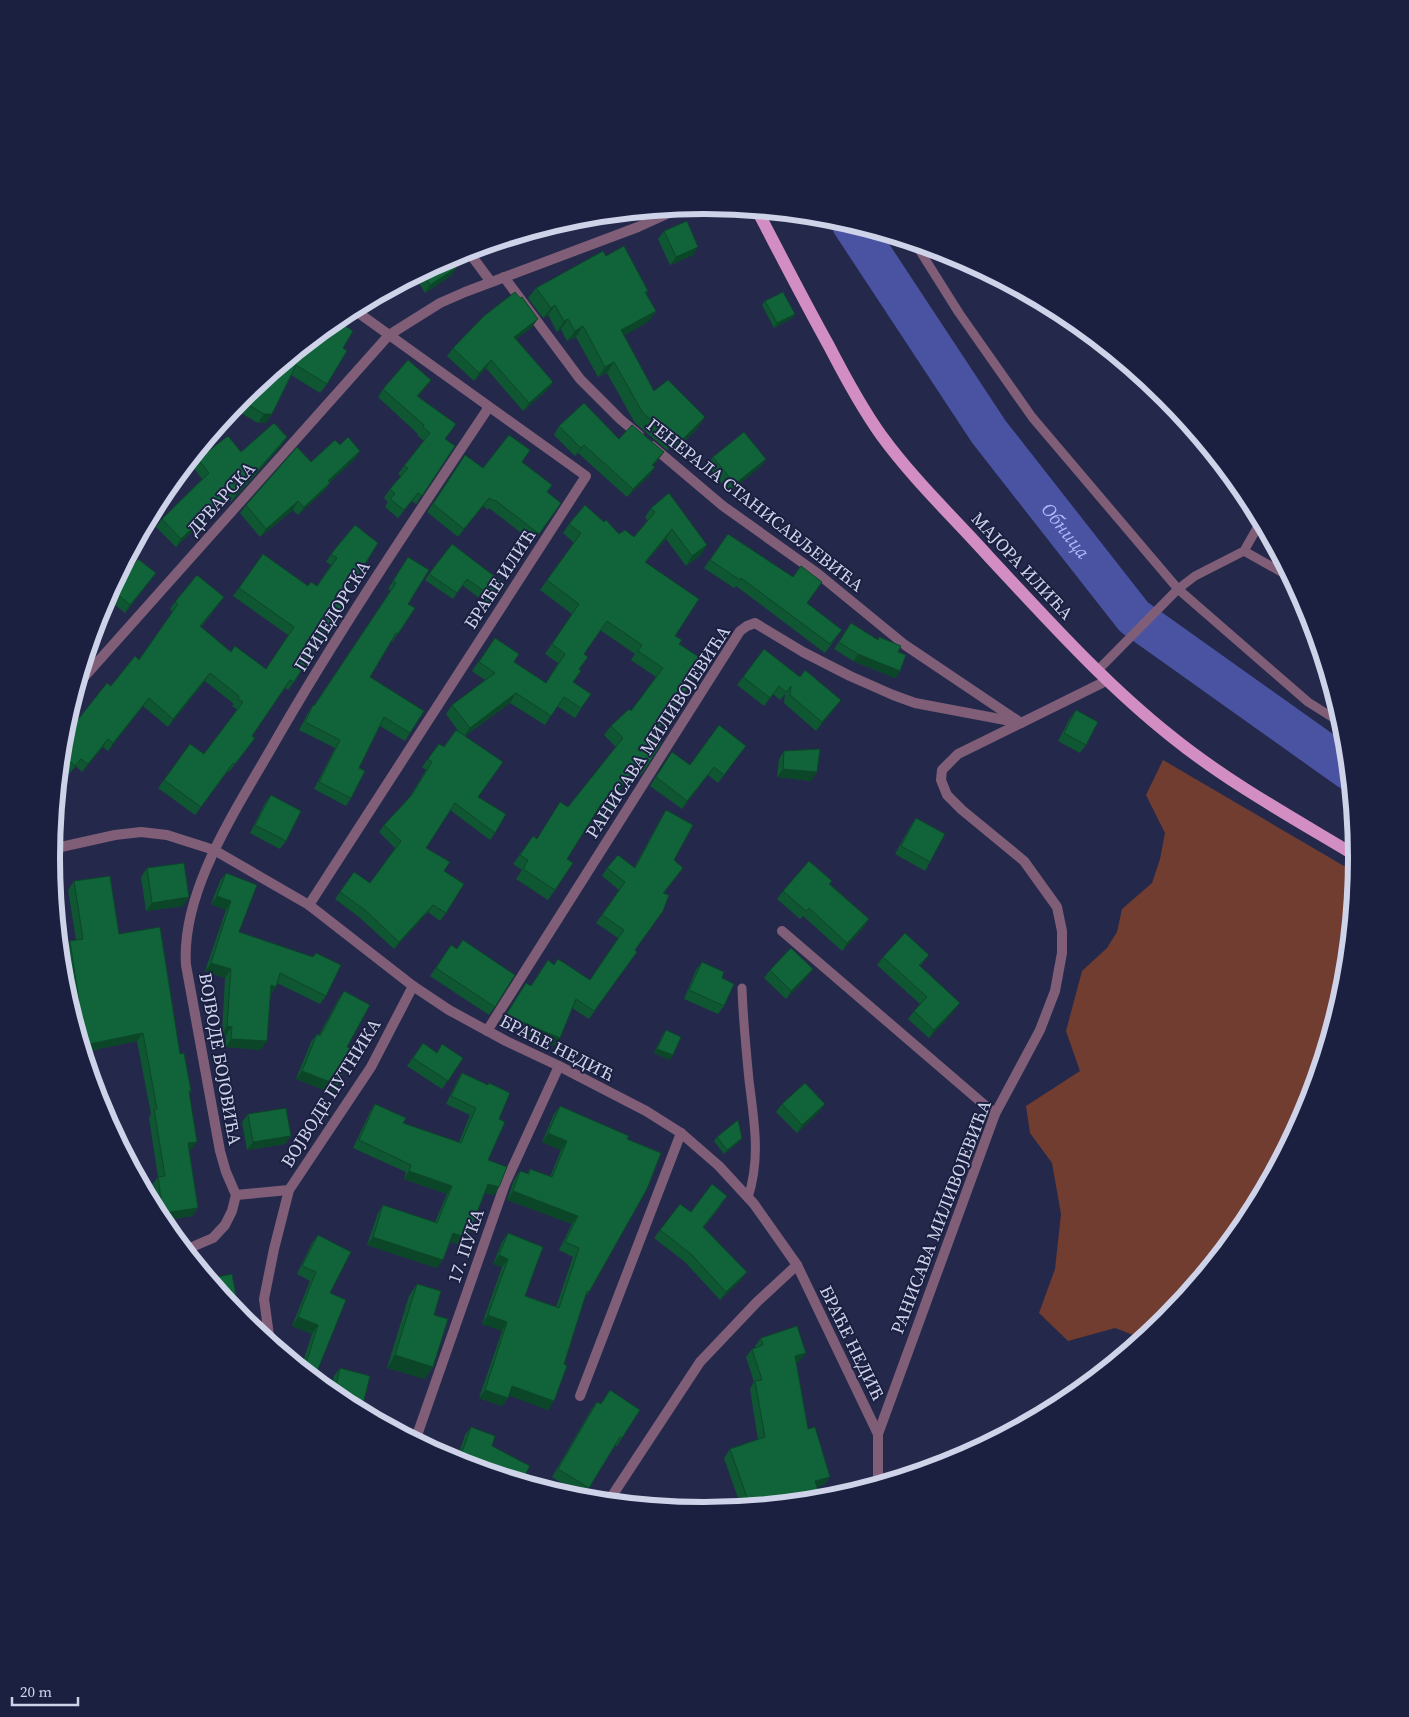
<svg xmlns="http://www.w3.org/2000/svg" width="1409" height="1717" font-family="'Source Serif 4',serif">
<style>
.green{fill:#703d30}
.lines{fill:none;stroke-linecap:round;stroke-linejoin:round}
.river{stroke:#4a53a2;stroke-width:40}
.lane{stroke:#805e77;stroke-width:9}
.street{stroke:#805e77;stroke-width:10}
.primary{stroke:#d28dc2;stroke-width:12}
.wall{fill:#0f5632}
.shaded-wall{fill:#0c4629}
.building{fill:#11643a;stroke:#0c4629}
.labels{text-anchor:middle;stroke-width:4;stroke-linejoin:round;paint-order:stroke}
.street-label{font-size:18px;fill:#ced3e9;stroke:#1b1f40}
.water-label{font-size:19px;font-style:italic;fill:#acb9fb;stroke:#1b1f40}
.rim{fill:none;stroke:#ced3e9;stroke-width:6}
</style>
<rect width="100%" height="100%" fill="#24294b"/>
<path class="green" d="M1163 760 1356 873 1345 986 1308 1109 1247 1222 1166 1321 1144 1339 1115 1328 1068 1341 1039 1313 1055 1269 1061 1214 1052 1163 1030 1133 1026 1106 1080 1071 1066 1031 1082 971 1107 948 1117 932 1122 909 1152 883 1160 859 1165 833 1146 795Z"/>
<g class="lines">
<path class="river" id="s1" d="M852 224 989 432 1134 617 1349 770"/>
<g class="lane">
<path d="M915 243 959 313 1032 417 1178 589 1195 576 1244 551 1261 521"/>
<path d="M1244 551 1292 578"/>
<path d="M1098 670 1178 589 1308 702 1343 724"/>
<path d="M742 988C743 1019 746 1049 749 1080 754 1122 761 1156 748 1198"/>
</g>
<g class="street">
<path d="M468 251 491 282"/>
<path d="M504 277 580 379 620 419 639 435"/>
<path d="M652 446 723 506 817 573 905 645 1021 723 958 754 942 770 941 780 947 795 962 810 1024 861 1057 907 1062 931V953L1055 991 1040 1030 995 1114 878 1434"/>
<path d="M78 684 389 335 440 303 465 292 638 227 682 207"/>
<path d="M52 849 115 835 141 832 167 835 214 850 309 905 413 986 449 1010 506 1041 559 1066 646 1111 681 1133 719 1166 754 1204 797 1265 878 1434V1485"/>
<path d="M309 905 586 476 353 309"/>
<path d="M782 931 995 1114"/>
<path d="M487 1031 740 631 747 626 755 623 803 652 850 676 893 695 915 703 1021 723 1108 680"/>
<path d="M236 1195 289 1190 371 1067 413 986"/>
<path d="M185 1250 213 1238 225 1225 232 1211 236 1195 226 1172 220 1151 186 965C181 891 236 810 272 747 339 630 414 519 489 407"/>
<path d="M270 1343 264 1299 274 1249 289 1190"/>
<path d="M580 1396 681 1133"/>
<path d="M415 1441 505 1184 559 1066"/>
<path d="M608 1502 700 1362 757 1302 797 1265"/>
</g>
<path class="primary" d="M757 210C781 256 804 301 829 346 845 377 861 407 881 435 913 479 953 517 989 557 1047 619 1105 684 1172 737 1229 783 1295 819 1358 857"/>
</g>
<g class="wall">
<path d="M664 231 693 255 670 265 658 239Z"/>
<path d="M522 234 500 250 495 243Z"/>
<path d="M606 256 648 291 646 294 656 311 648 322 624 335 654 391 698 428 674 451 670 447 667 450 635 423 607 373 598 377 576 337 567 341 561 329 557 332 548 315 543 318 528 298 536 288Z"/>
<path d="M450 258 456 268 451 276 425 293 419 283 404 282Z"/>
<path d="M401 283 384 301 379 295Z"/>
<path d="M765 301 795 314 792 318 774 328 762 305Z"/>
<path d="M336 320 343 348 327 384 320 393 291 375 266 423H258L234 409V407L243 396Z"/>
<path d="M532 327 516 339 553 382 547 390 523 411 486 368 474 381 447 356 453 348Z"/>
<path d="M431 380 418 396 445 439 455 446 416 504 412 501 398 518 385 507 388 502 384 498 390 489 401 476 398 474 404 466 424 441 417 435 418 434 378 397 383 389Z"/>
<path d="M559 426 619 439 664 452 653 465 649 476 627 497 578 453 575 456 554 435Z"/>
<path d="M282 445 231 502 227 497 176 547 156 527 162 519 202 479 193 467 198 459Z"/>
<path d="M465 455 483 468 522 462 547 493 561 503 533 542 489 508 488 510 483 506 458 537 427 512Z"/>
<path d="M713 457 766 459 760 467 729 492 707 465Z"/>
<path d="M355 459 330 482 324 491 298 515 293 510 260 537 240 513 246 505 311 462Z"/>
<path d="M651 508 701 555 686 566 666 539 646 562 675 636 679 644 653 736 646 768 639 777 633 773 618 792 616 804 603 820 595 814 567 859 555 890 548 900 516 879 522 870 513 864 526 846 537 839 560 802 568 807 616 747 604 735 611 726 631 711 656 677 631 660 635 654 600 630 584 654 573 682 591 694 575 718 557 706 545 725 510 703 465 736 478 797 495 833 490 840 450 810 426 848 444 871 446 913 440 921 428 912 394 949 359 917 335 899 354 872 370 883 395 848 379 832 384 825 409 798 426 770 422 767 439 744 444 747 459 732 446 714 452 705 485 680 472 671 495 638 514 662 546 683 558 663 545 654 572 614 540 590 574 543 563 533 569 524 634 537 648 521 645 517Z"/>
<path d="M728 534 807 603 836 638 825 653 736 586 734 588 704 568Z"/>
<path d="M263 554 308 586H317L331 565 326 562 331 554 360 572 354 580 353 579 339 600 294 682 288 690 285 688 252 736 249 746 229 772 228 771 195 815 158 788 190 744 204 754 238 710 232 706 234 704 205 681 168 727 143 706 108 751 103 747 82 772 76 766 69 774 60 766 63 737 111 686 139 660 173 612 170 609 175 602 218 605 201 627 231 652 266 669 288 635 233 596Z"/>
<path d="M408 557V604L415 608 392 642 391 641 370 677 410 733 405 741 380 726 359 768 351 798 346 806 314 789 335 748 299 730 308 713 313 705 314 706 391 591 388 589Z"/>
<path d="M429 574 506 585 490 606 462 585 453 599 425 580Z"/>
<path d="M150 581 125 613 107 598 113 590Z"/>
<path d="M851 623 877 640 879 637 898 652 900 671 895 678 853 661 834 649Z"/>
<path d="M743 677H800L841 700 835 708 816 731 784 703 785 694 780 700 773 694 764 706 737 685Z"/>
<path d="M1076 710 1086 745 1080 753 1058 741 1070 718Z"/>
<path d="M746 746 718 783 708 775 682 809 650 786 672 752 690 765Z"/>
<path d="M784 751 811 781 777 777 779 759Z"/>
<path d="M271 795 286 841 280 849 250 833 265 803Z"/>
<path d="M666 810 674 860 677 876 664 893 635 950 637 952 589 1019 572 1008 555 1046 500 1023 526 983 531 986 554 965 590 980 618 938 596 923 619 890 602 876 607 868H634L661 818Z"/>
<path d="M916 818 930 862 925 871 895 854 910 827Z"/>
<path d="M147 868 183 906 146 911 141 877Z"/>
<path d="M226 873 239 932 312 957 316 953 326 996 320 1004 277 983 276 987 270 995 261 1050 226 1047V1035L222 1034 225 978 205 971 226 910 211 904 220 881Z"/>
<path d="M74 881 119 934 180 1054 191 1091 189 1094 191 1150H189L198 1208 192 1216 161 1221 156 1211 152 1185 158 1177 149 1118 151 1114 137 1041 84 1052 71 1008 72 1005 64 949 70 941 76 940 68 890Z"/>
<path d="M830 884 869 919 863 928 842 951 803 916 800 919 777 899 783 891Z"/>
<path d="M451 945 457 949 495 1007 489 1015 430 976Z"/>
<path d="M929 955 920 966 954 1011 929 1038 908 1019 914 1011 920 1004 877 965 883 957Z"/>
<path d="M702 962 722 978 724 1006 718 1014 684 999 696 970Z"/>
<path d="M770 970 807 977 786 999 764 978Z"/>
<path d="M344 991 347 1047 338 1085 332 1093 296 1079 311 1042 317 1034 319 1035 338 1000Z"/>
<path d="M666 1030 673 1055 670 1060 654 1053 663 1034Z"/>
<path d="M423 1043 436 1053 463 1058 442 1089 407 1066Z"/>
<path d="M462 1073 499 1119 488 1160 499 1187 494 1195 485 1193 467 1238 461 1246 450 1241 437 1268 367 1245 378 1213 383 1205 435 1222 447 1194 404 1179 406 1172 353 1148 370 1112 375 1104 403 1123 459 1142 470 1115 446 1104 457 1081Z"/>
<path d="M782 1104 819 1112 797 1133 776 1112Z"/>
<path d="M560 1106 627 1139 589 1292 585 1297 548 1410 509 1395 502 1406 479 1398 502 1331 482 1324 502 1267 493 1264 502 1242 508 1233 525 1296 556 1307 573 1257 559 1250 572 1224 507 1200 514 1180 520 1171 527 1174 530 1169 550 1177 561 1150 542 1142 554 1114Z"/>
<path d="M248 1114 291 1136 285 1144 247 1150 242 1122Z"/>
<path d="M717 1137 742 1138 739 1142 724 1154 714 1141Z"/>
<path d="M722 1204 704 1227 741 1280 720 1300 685 1262 654 1238 660 1230 691 1212Z"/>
<path d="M318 1235 330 1293 313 1378 301 1368 312 1334 292 1326 310 1281 297 1274 312 1243Z"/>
<path d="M417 1284 434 1315 425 1379 387 1368 409 1296Z"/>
<path d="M761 1338 800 1361 796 1362 808 1429 830 1477 824 1485 817 1487 821 1500 737 1508 740 1504 724 1458 730 1449 758 1440 750 1389 754 1382 746 1357 752 1349 755 1348V1346Z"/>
<path d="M340 1368 341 1402 330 1393 334 1376Z"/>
<path d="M597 1402 622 1438 617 1446 615 1445 583 1496 552 1477 591 1410Z"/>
<path d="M471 1427 492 1446 521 1482 456 1462 465 1435Z"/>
</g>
<g class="shaded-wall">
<path d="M582 217 568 224 571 220Z"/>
<path d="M522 234 500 250 506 242 513 237Z"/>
<path d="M698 247 693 255 670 265 676 257Z"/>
<path d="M456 268 451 276 425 293 430 285Z"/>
<path d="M417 275H424L419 283 404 282Z"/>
<path d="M401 283 384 301 390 293 397 286Z"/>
<path d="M555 305 548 315 543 318 551 308Z"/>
<path d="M656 311 648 322 614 341 621 330Z"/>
<path d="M795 314 792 318 774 328 777 323Z"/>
<path d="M538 319 532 327 508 345 514 337Z"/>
<path d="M568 319 561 329 557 332 564 321Z"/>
<path d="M583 326 576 337 567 341 575 331Z"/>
<path d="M491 360 486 368 474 381 479 373Z"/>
<path d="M614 362 607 373 598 377 605 367Z"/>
<path d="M431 380 425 388 411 404 417 396Z"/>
<path d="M553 382 547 390 523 411 529 403Z"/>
<path d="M264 414H272L266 423H258Z"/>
<path d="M705 417 698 428 674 451 682 440Z"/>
<path d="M287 437 282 445 231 502 236 495Z"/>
<path d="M584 445 578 453 575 456 581 448Z"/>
<path d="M360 451 355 459 322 489 328 481Z"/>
<path d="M664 452 658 460 647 473 652 465Z"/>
<path d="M766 459 760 467 729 492 735 484Z"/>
<path d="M655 467 649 476 627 497 633 489Z"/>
<path d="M330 483 324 491 298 515 304 507Z"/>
<path d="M232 489 227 497 176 547 181 539Z"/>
<path d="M489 498 483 506 458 537 464 529Z"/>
<path d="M298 501 293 510 260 537 266 529Z"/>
<path d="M672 529 666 539 638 571 645 562Z"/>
<path d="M707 545 701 555 686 566 692 556Z"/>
<path d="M156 573 150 581 125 613 130 605Z"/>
<path d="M224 597 218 605 194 634 200 626Z"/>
<path d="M858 654 900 671 895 678 853 661Z"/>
<path d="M210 673 205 681 168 727 173 719Z"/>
<path d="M516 693 510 703 463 737 470 728Z"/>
<path d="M149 698 143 706 108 751 113 743Z"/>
<path d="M841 700 835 708 816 731 822 722Z"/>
<path d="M108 739 103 747 82 772 88 764Z"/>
<path d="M640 763 633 773 611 801 618 791Z"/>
<path d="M714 767 708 775 682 809 687 801Z"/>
<path d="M783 769 817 772 811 781 777 777Z"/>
<path d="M217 896 231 901 226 910 211 904Z"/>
<path d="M189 897 183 906 146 911 152 903Z"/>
<path d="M433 905 428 912 394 949 399 942Z"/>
<path d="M869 919 863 928 842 951 847 943Z"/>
<path d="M211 963 231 969 225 978 205 971Z"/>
<path d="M813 969 807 977 786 999 791 991Z"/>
<path d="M271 985 276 987 270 995Z"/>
<path d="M960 1003 954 1011 929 1038 934 1030Z"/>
<path d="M506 1015 560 1038 555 1046 500 1023Z"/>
<path d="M227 1026 232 1027 226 1035 222 1034Z"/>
<path d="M143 1033 137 1041 84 1052 82 1047 84 1045Z"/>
<path d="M231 1039 267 1041 261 1050 226 1047Z"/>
<path d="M657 1049 673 1055 670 1060 654 1053Z"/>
<path d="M302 1071 338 1085 332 1093 296 1079Z"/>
<path d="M825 1104 819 1112 797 1133 802 1125Z"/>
<path d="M548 1133 567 1141 561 1150 542 1142Z"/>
<path d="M291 1136 285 1144 247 1150 253 1142Z"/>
<path d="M742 1138 739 1142 724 1154 727 1150Z"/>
<path d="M197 1142 191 1150 182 1151 188 1143Z"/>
<path d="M409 1171 452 1186 447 1194 404 1179Z"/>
<path d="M488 1184 499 1187 494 1195 482 1192Z"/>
<path d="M513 1191 578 1216 572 1224 507 1200Z"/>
<path d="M198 1208 192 1216 161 1221 160 1218 163 1213Z"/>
<path d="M453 1233 467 1238 461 1246 448 1240Z"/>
<path d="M373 1237 443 1260 437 1268 367 1245Z"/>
<path d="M499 1255 508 1259 502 1267 493 1264Z"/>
<path d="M747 1272 741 1280 720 1300 726 1292Z"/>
<path d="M238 1307 235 1312 233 1308Z"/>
<path d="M488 1315 507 1322 502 1331 482 1324Z"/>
<path d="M298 1317 318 1325 312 1334 292 1326Z"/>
<path d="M806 1353 800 1361 789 1364 795 1356Z"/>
<path d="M395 1355 433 1367 425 1379 387 1368Z"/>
<path d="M303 1370H304L316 1374 313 1378Z"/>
<path d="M512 1386 554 1401 548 1410 506 1394Z"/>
<path d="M485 1390 508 1398 502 1406 479 1398Z"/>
<path d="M830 1477 824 1485 809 1489 815 1481Z"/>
</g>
<g class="building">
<path d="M687 221 698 247 676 257 664 231Z"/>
<path d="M513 237 506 242 504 240Z"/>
<path d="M624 246 648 291 645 292 656 311 621 330 654 391 668 380 705 417 682 440 678 436 675 440 643 413 614 362 605 367 583 326 575 331 568 319 564 321 555 305 551 308 536 288 603 251 606 256Z"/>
<path d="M450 258 456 268 430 285 424 275H417Z"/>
<path d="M397 286 390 293 388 291Z"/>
<path d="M515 292 520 298 522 297 538 319 514 337 553 382 529 403 491 360 479 373 453 348 484 316Z"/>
<path d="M783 292 795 314 777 323 765 301Z"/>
<path d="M336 320 353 331 343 348 347 351 327 384 296 365 272 414H264L240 400 243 396Z"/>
<path d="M408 360 431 380 417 396 456 424 445 439 455 446 422 496 418 493 404 510 390 499 395 494 390 489 408 468 404 466 430 433 423 427 424 425 383 389Z"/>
<path d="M584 403 619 439 632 425 664 452 652 465 655 467 633 489 584 445 581 448 559 426Z"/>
<path d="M274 423 287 437 236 495 232 489 181 539 162 519 209 473 198 459 228 436 241 452Z"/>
<path d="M744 432 766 459 735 484 713 457Z"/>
<path d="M509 435 530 450 522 462 552 485 547 492 561 503 539 534 495 500 494 501 489 498 464 529 433 504 465 455 483 468Z"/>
<path d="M348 437 360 451 328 481 330 483 304 507 298 501 266 529 246 505 297 447 311 462 335 440 340 445Z"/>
<path d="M669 493 707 545 692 556 672 529 645 562 699 599 675 636 682 640 679 644 705 661 683 695 653 736 662 742 646 768 640 763 618 791 623 795 610 811 601 804 567 859 573 863 555 890 523 869 528 860 520 855 533 836 537 839 560 802 568 807 623 738 611 726 629 709 631 711 663 668 638 651 642 645 607 621 584 654 588 657 579 669 581 671 573 682 591 694 581 708 564 697 551 716 516 693 470 728 452 705 495 673 479 662 495 638 519 654 514 662 546 683 565 654 552 644 579 604 547 580 581 533 569 524 585 505 604 522 606 520 619 534 625 530 634 537 655 512 651 508Z"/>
<path d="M355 525 378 543 360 572 358 571 339 600 344 603 294 682 290 680 252 736 255 738 235 764 233 763 201 807 164 780 190 744 204 754 243 702 238 699 239 696 210 673 173 719 149 698 113 743 108 739 88 764 81 759 75 766 62 754 63 737 80 717 107 683 111 686 135 656 139 660 178 604 175 602 197 575 224 597 200 626 231 652 235 646 266 669 294 627 239 588 263 554 308 586 311 582 317 586 337 558 331 554Z"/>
<path d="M728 534 793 577 801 566 822 582 807 603 842 630 830 644 741 578 740 580 710 560Z"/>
<path d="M452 544 506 585 495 599 467 579 457 593 429 574Z"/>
<path d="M408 557 429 570 408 604 415 608 398 634 396 633 370 677 424 711 410 733 384 717 359 768 365 771 351 798 319 782 340 740 305 722 313 705 314 706 396 583 393 581Z"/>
<path d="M138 559 156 573 130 605 113 590Z"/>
<path d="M851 623 878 640 879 637 901 646 898 652 906 655 900 671 858 654 839 642Z"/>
<path d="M764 649 800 677 805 670 841 700 822 722 790 695 791 686 786 692 779 686 770 698 743 677Z"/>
<path d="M1076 710 1098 722 1086 745 1064 733Z"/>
<path d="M719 725 746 746 724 775 714 767 687 801 656 777 672 752 690 765Z"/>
<path d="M456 730 503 762 478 797 506 814 495 833 455 803 426 848 450 862 444 871 464 884 446 913 433 905 399 942 365 910 340 892 354 872 370 883 401 841 384 825 411 796 432 762 428 759 439 744 444 747Z"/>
<path d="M820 749 817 772 783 769 784 751Z"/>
<path d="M271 795 301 811 286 841 255 825Z"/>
<path d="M666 810 693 825 674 860 683 868 663 893 669 895 663 911 635 950 637 952 594 1011 576 999 560 1038 506 1015 526 983 531 986 548 960 554 965 558 959 590 980 624 930 602 915 625 882 607 868 618 855 635 868Z"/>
<path d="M916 818 945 834 930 862 901 846Z"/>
<path d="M809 861 832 881 829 884 869 919 847 943 809 908 806 911 783 891Z"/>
<path d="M184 863 189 897 152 903 147 868Z"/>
<path d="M226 873 257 885 239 932 313 957 316 953 341 965 326 996 280 973 276 987 271 985 267 1041 231 1039 232 1027 227 1026 231 969 211 963 231 901 217 896Z"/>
<path d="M110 876 119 934 160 927 180 1054 184 1053 191 1091H189L197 1142 188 1143 198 1208 163 1213 158 1177 165 1176 154 1109H157L143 1033 84 1045 75 1001H79L70 941 83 939 74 881Z"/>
<path d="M905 933 929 955 919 965 960 1003 934 1030 914 1011 927 997 883 957Z"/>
<path d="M463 940 515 975 495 1007 436 968 451 945 457 949Z"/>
<path d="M791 948 813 969 791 991 770 970Z"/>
<path d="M702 962 724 972 722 978 734 984 724 1006 689 990Z"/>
<path d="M344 991 370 1005 347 1047 352 1049 338 1085 302 1071 317 1034 320 1036Z"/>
<path d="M666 1030 681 1037 673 1055 657 1049Z"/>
<path d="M423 1043 437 1053 442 1044 463 1058 448 1081 413 1058Z"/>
<path d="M462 1073 488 1085 489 1083 510 1093 499 1119 505 1122 488 1160 507 1167 499 1187 488 1184 467 1238 453 1233 443 1260 373 1237 383 1205 437 1223 452 1186 409 1171 411 1165 359 1140 375 1104 406 1118 403 1123 461 1143 476 1108 451 1096Z"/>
<path d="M805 1083 825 1104 802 1125 782 1104Z"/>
<path d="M560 1106 629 1136 627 1139 661 1153 647 1189 589 1292 587 1291 564 1364 567 1366 554 1401 512 1386 508 1398 485 1390 507 1322 488 1315 508 1259 499 1255 508 1233 543 1247 525 1296 559 1308 579 1248 565 1242 578 1216 513 1191 520 1171 529 1174 530 1169 552 1177 567 1141 548 1133Z"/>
<path d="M286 1108 291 1136 253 1142 248 1114Z"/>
<path d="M738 1120 742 1138 727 1150 717 1137Z"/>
<path d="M712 1184 727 1196 703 1227 747 1272 726 1292 691 1254 660 1230 680 1204 691 1212Z"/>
<path d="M318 1235 351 1252 330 1293 346 1300 316 1374 304 1370 318 1325 298 1317 316 1272 302 1266Z"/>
<path d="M232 1274 238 1307 233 1309 208 1279Z"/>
<path d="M417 1284 441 1291 434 1315 448 1319 433 1367 395 1355Z"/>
<path d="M797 1326 806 1353 795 1356 808 1429 815 1427 830 1477 815 1481 821 1500 741 1508 740 1504 749 1503 730 1449 765 1437 755 1381 762 1380 752 1349 763 1345 761 1338Z"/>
<path d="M340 1368 370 1376 361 1412 341 1402 334 1395Z"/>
<path d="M610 1390 640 1410 622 1438 620 1437 589 1488 558 1469 597 1402 601 1404Z"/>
<path d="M471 1427 495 1436 492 1446 530 1466 521 1482 458 1463Z"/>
<path d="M667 1499 682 1510 661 1507Z"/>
</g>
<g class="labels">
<g class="street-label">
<text transform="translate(221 499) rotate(-48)" y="6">ДРВАРСКА</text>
<text transform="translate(755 505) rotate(38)" y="6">ГЕНЕРАЛА СТАНИСАВЉЕВИЋА</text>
<text transform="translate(1022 566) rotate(47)" y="6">МАЈОРА ИЛИЋА</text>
<text transform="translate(500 579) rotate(-57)" y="6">БРАЋЕ ИЛИЋ</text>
<text transform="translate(332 616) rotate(-58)" y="6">ПРИЈЕДОРСКА</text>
<text transform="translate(658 732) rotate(-57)" y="6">РАНИСАВА МИЛИВОЈЕВИЋА</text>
<text transform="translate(557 1048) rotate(27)" y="6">БРАЋЕ НЕДИЋ</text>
<text transform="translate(220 1059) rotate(80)" y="6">ВОЈВОДЕ БОЈОВИЋА</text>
<text transform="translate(331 1093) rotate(-58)" y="6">ВОЈВОДЕ ПУТНИКА</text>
<text transform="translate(941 1217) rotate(-69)" y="6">РАНИСАВА МИЛИВОЈЕВИЋА</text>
<text transform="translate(466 1246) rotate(-71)" y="6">17. ПУКА</text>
<text transform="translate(852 1343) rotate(64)" y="6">БРАЋЕ НЕДИЋ</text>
</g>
<g class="water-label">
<text dy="7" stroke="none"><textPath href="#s1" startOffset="374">Обница</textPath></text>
</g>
</g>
<path d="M0 0H1409V1717H0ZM60 858a644 644 0 1 1 1288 0a644 644 0 1 1-1288 0Z" fill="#1b1f40" fill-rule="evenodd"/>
<path class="rim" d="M60 858a644 644 0 1 1 1288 0a644 644 0 1 1-1288 0Z"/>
<path d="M12 1697v8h66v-8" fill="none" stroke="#ced3e9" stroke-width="2.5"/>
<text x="20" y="1697" font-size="15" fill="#ced3e9" stroke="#1b1f40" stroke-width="4" paint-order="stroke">20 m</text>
</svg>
